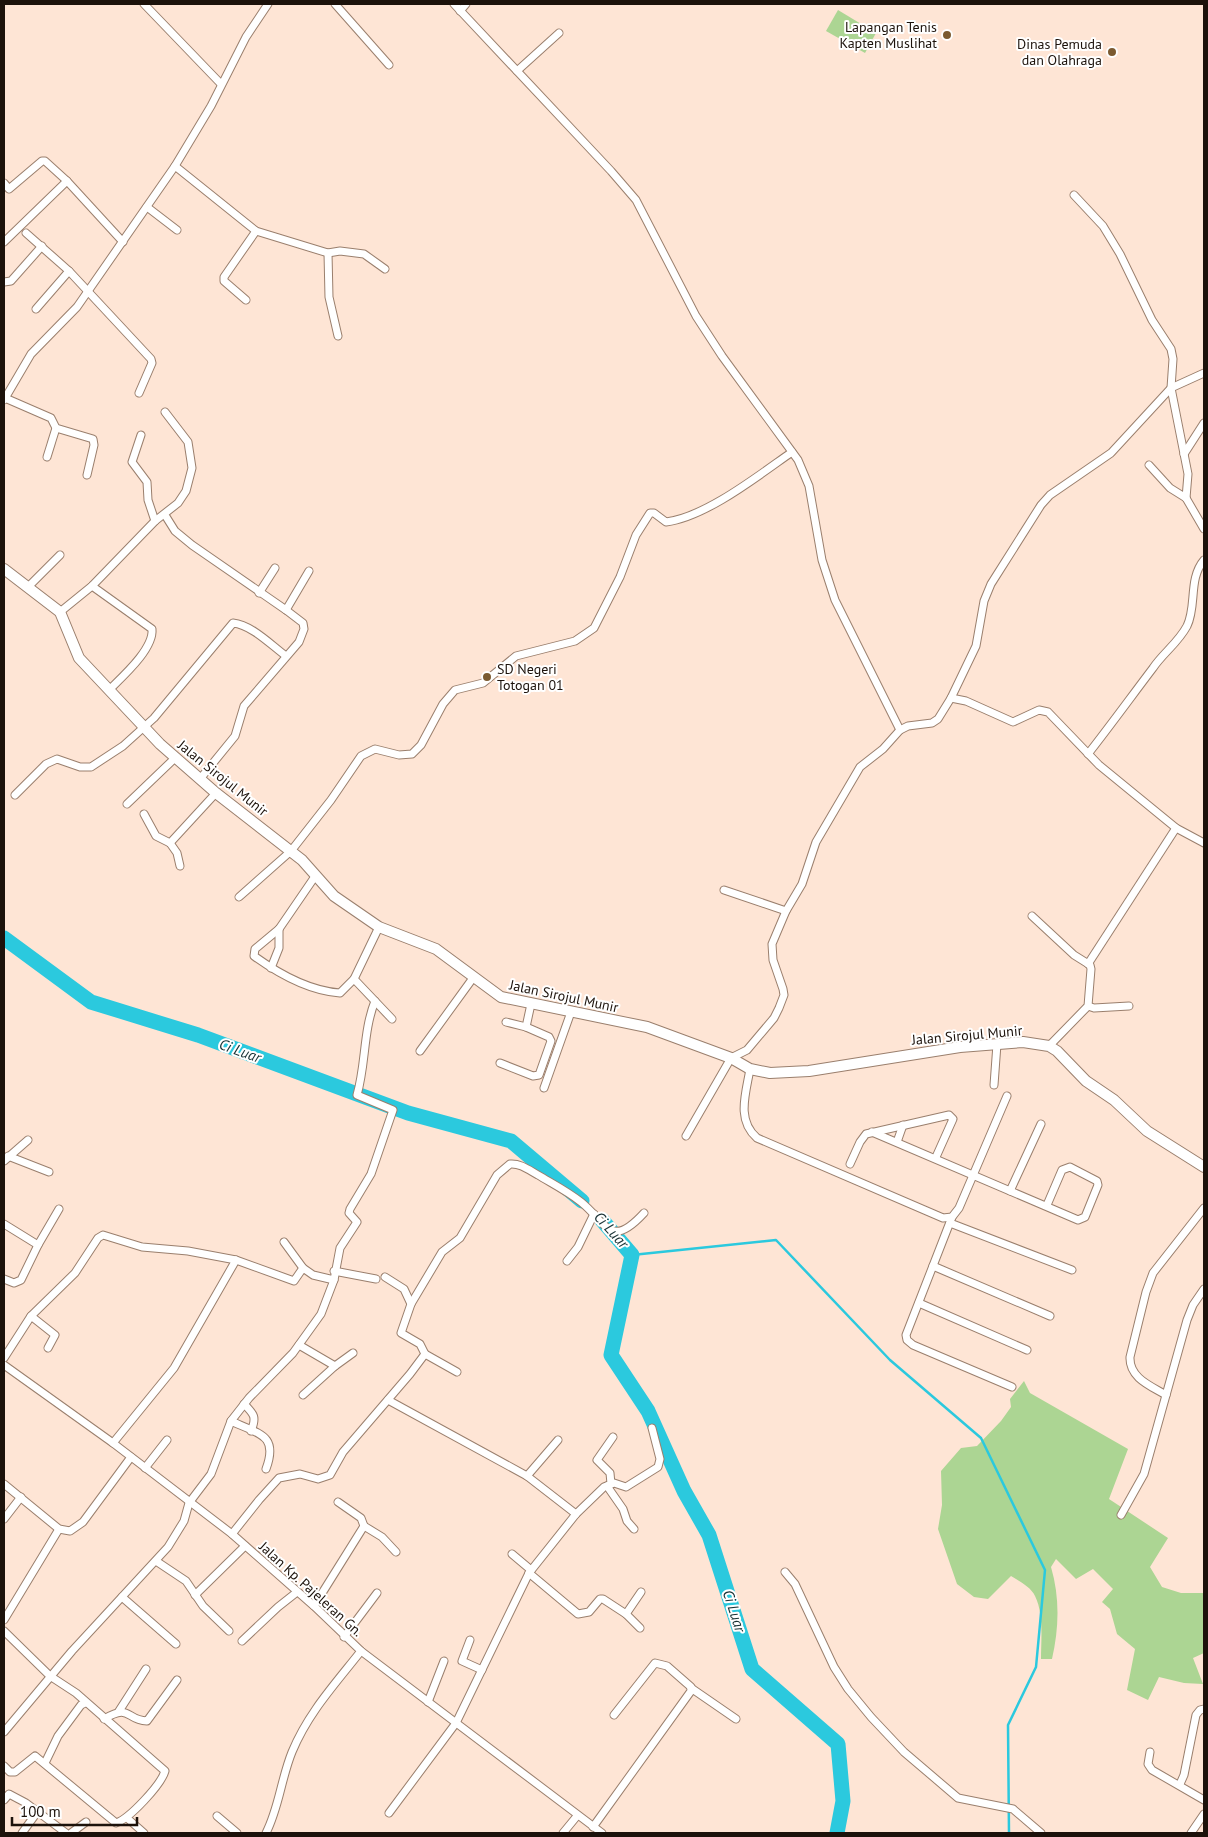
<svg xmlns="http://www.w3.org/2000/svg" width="1208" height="1837" font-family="'PT Sans',sans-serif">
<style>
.green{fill:#acd593}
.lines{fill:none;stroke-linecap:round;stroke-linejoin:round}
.stream{stroke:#2bc9de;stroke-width:2.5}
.river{stroke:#2bc9de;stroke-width:15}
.street-casing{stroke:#9a7f6d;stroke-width:9}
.secondary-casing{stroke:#9a7f6d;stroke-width:12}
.street{stroke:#fff;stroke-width:7}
.secondary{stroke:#fff;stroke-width:10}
.poi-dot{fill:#7b5a30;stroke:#fff;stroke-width:2}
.labels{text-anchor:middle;stroke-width:4;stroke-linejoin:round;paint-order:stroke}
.poi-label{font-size:14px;fill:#1c120b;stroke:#fff;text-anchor:end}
.street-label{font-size:14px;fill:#1c120b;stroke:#fff}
.water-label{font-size:15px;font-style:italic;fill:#183134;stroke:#fff}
</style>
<rect width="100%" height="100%" fill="#fee5d5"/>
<g class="green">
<path d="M838 10 876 33 865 53 826 31Z"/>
<path d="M1024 1381 1030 1393 1128 1449 1109 1499 1168 1538 1150 1567 1162 1587 1181 1593H1204V1653L1193 1658 1203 1684 1184 1683 1159 1677 1148 1700 1127 1690 1135 1649 1117 1634 1110 1609 1102 1602 1113 1589 1093 1569 1076 1579 1056 1559 1051 1567C1060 1598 1059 1628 1052 1659H1041C1041 1640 1044 1614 1035 1596 1031 1587 1019 1581 1011 1576L988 1599 974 1597 957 1584 938 1529 942 1505 941 1471 961 1448 977 1446 1001 1421 1011 1407 1010 1399Z"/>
</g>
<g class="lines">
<path class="stream" d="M632 1255 776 1240 890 1360 981 1438 1045 1570 1036 1667 1008 1725 1009 1833"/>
<g class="river">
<path d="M4 938 91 1002 198 1035 408 1113 511 1141 582 1201"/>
<path d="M602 1220 632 1255 611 1355 648 1411 684 1491 709 1535 752 1669 838 1744 843 1801 837 1833"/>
</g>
<g class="street-casing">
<g id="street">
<path d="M144 4 221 84"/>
<path d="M335 4 389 65"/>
<path d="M454 4 611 171 636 200 696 316 722 356 798 460 809 486 822 560 835 600 900 730"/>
<path d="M460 11 466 4"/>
<path d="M517 71 559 33"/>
<path d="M175 166 256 231 328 253 340 251 364 254 385 269"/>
<path d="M4 183 9 189 42 161H45L67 181 123 242"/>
<path d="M1074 195 1103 226 1120 254 1152 320 1171 349 1173 359 1171 388 1188 474 1186 498"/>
<path d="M147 207 177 230"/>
<path d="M26 233 69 271 151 359 152 363 139 393"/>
<path d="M4 242 67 181"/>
<path d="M328 253 329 297 338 336"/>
<path d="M4 282 11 281 42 246"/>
<path d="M246 300 224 281V277L256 231"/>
<path d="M36 309 69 271"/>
<path d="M5 398 51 418 56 428 93 439 94 445 87 475"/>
<path d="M4 400 31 354 77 307 175 166 211 106 246 37 268 4"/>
<path d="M141 435 132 462 147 482 148 500 155 521"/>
<path d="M1184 454 1204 423"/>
<path d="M47 457 56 428"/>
<path d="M1149 465 1170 488 1186 498 1204 529"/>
<path d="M165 515 175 531 192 545 286 610 303 623 304 629 299 642 244 706 235 736 200 779"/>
<path d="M92 586 152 629C154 649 122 677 109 690"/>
<path d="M28 587 60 555"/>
<path d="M259 593 275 568"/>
<path d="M286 610 309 571"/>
<path d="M60 612 92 586 155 521 178 503 186 491 192 468 188 442 165 412"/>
<path d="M951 698 966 701 1013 722 1039 710 1048 712 1099 765 1176 828 1204 843"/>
<path d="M1088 754C1110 726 1131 697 1153 668 1163 653 1178 643 1187 626 1197 606 1188 579 1204 560"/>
<path d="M15 795 46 764 57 759 80 767H91L123 746 154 718 233 623C252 625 271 645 286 656"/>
<path d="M127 804 175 758"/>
<path d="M144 814 156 836 170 843 216 793"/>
<path d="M170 843 177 853 180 866"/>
<path d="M316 875 279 929 255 949 254 956C279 974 309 991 340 993L354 979 379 927"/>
<path d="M724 890 786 911"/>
<path d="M239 897 291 851 331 800 361 756 375 749 399 755 412 754 421 745 443 704 455 690 483 683 516 656 575 641 594 628 620 577 636 535 650 513H654L666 522C706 517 759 475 792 452"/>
<path d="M1032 916 1074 955 1090 965 1091 969 1088 1006 1049 1046"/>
<path d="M1088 964 1176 828"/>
<path d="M271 968 279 948V929"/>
<path d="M354 979 392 1019"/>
<path d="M1088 1006 1094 1008 1129 1006"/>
<path d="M506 1022 526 1027"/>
<path d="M420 1051 473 978"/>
<path d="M500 1063 533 1076 539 1075 551 1041 549 1037 526 1027 531 1004"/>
<path d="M750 1069C746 1093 736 1120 757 1138L943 1218 952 1217 959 1208 1007 1096"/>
<path d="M994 1085 997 1044"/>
<path d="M544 1088 571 1012"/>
<path d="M872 1132 1078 1220 1085 1217 1098 1185 1097 1181 1070 1167 1062 1170 1047 1205"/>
<path d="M686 1136 731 1058 747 1050 774 1018 779 1008 784 995 783 989 773 960 772 944 786 911 802 884 816 842 860 767 883 749 900 730 908 726 932 723 938 719 951 698 976 646 984 601 991 584 1041 505 1050 495 1111 453 1171 388 1204 373"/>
<path d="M897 1142 903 1125"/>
<path d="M8 1156 49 1172"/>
<path d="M4 1161 28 1140"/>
<path d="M850 1164 860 1142 866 1134 949 1115 953 1119 936 1157"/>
<path d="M1010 1191 1041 1124"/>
<path d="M952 1217 906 1335 907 1340 913 1345 1012 1387"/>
<path d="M950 1223 1072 1270"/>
<path d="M4 1224 38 1245"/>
<path d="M284 1242 303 1268"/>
<path d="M567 1261 578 1247 594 1214"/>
<path d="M933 1266 1050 1316"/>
<path d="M334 1271 376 1279"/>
<path d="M4 1279 14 1283 21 1280 38 1245 59 1209"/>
<path d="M919 1303 1027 1350"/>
<path d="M411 1304 442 1252 460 1238 497 1175 510 1164C520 1163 529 1170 538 1175 553 1184 567 1191 581 1202 607 1223 610 1250 644 1213"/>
<path d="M31 1316 55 1335 48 1348"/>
<path d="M299 1345 335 1366 303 1395"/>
<path d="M425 1354 457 1372"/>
<path d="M4 1358 31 1316 75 1273 98 1238 103 1235 142 1247 188 1251 236 1260 294 1281 303 1268 313 1275 334 1280"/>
<path d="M4 1365 113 1443 232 1534 314 1606 361 1651 602 1833"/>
<path d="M335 1366 353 1353"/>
<path d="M1166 1395C1151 1386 1129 1378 1130 1357L1146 1292 1153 1273 1204 1208"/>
<path d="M388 1400 527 1476 576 1514"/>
<path d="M244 1404C254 1414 257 1417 251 1431"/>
<path d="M231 1421C258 1434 279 1434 266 1469"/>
<path d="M113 1443 174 1368 236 1260"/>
<path d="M145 1468 167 1440"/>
<path d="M527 1476 558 1440"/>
<path d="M4 1484 59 1529 70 1531 83 1522 131 1457"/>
<path d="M611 1484 610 1473 597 1460 613 1437"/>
<path d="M607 1486 623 1509 627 1521 634 1529"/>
<path d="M1121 1515 1144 1474 1187 1320 1193 1305 1204 1289"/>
<path d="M4 1519 21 1497"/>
<path d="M364 1526 382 1537 396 1552"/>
<path d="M232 1534 259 1500 279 1478 300 1474 318 1479 330 1475 343 1452 410 1374 425 1354 420 1344 401 1333 411 1304 404 1289 385 1277"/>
<path d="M512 1554 531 1570"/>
<path d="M156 1561 186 1581 203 1606 229 1631"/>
<path d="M785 1572 795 1584 834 1667 848 1689 871 1717 904 1752 958 1798 1013 1809 1041 1833"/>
<path d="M529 1573 578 1614 589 1612 600 1599H603L626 1614 640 1628"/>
<path d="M195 1595 245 1546"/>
<path d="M122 1597 176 1644"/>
<path d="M314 1606 364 1526 361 1518 338 1502"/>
<path d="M626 1614 641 1592"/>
<path d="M4 1620 59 1529"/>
<path d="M4 1631 50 1676 76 1693 165 1771C161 1785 129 1819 116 1823L35 1756 15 1772H10L4 1766"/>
<path d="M344 1637 377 1593"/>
<path d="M470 1640 462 1661 482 1670"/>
<path d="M242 1641 278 1607 297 1592"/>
<path d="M691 1688 736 1719"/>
<path d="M428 1702 444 1661"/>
<path d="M119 1711 146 1669"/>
<path d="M104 1719C131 1703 125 1720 147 1721L177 1680"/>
<path d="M4 1732 72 1651 168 1547 184 1521 189 1503 211 1474 231 1421 249 1398 293 1353 321 1314 334 1280 340 1248 357 1222 349 1213 350 1209 371 1174 393 1110 357 1095C366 1064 363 1031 375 1001"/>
<path d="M1150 1752 1148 1764 1152 1770 1204 1800"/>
<path d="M45 1763 58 1736 81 1705 85 1703"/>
<path d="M1180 1784 1184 1775 1196 1715 1200 1710 1204 1709"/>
<path d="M4 1800 9 1794 26 1803 66 1833"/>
<path d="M389 1813 456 1723 529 1573 576 1514 604 1487 614 1483 626 1487 658 1467 660 1459 652 1428"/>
<path d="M217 1816 237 1833"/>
<path d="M127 1818 144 1833"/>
<path d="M593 1827 691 1691V1687L667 1666 655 1663 614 1715"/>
<path d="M22 1833 38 1811"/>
<path d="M71 1833 86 1822"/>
<path d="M266 1833C279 1808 281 1779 292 1752 308 1713 335 1684 361 1651"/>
<path d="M563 1833 577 1816"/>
<path d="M1191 1833 1204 1814"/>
</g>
</g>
<g class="secondary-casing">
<path id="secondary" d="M4 569 60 612 79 658 160 744 216 793 302 860 334 896 379 927 436 949 501 997 647 1027 731 1058 750 1069 770 1073 809 1071 960 1047 1023 1042 1049 1046 1057 1051 1086 1081 1114 1100 1147 1131 1204 1167"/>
</g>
<use href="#street" class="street"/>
<use href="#secondary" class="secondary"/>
</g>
<g class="poi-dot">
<circle cx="947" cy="35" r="5"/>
<circle cx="1112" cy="52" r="5"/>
<circle cx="487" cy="677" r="5"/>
</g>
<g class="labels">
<g class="poi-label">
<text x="937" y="32">Lapangan Tenis<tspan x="937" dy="16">Kapten Muslihat</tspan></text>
<text x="1102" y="49">Dinas Pemuda<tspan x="1102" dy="16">dan Olahraga</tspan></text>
<text x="497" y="674" text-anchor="start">SD Negeri<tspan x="497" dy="16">Totogan 01</tspan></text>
</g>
<g class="street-label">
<text transform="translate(223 778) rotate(39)" y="5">Jalan Sirojul Munir</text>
<text transform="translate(564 996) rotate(12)" y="5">Jalan Sirojul Munir</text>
<text transform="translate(967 1035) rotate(-5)" y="5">Jalan Sirojul Munir</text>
<text transform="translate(311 1589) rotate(42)" y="5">Jalan Kp. Pajeleran Gn.</text>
</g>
<g class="water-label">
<text transform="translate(240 1051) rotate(20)" y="5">Ci Luar</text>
<text transform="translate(611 1230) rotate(48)" y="5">Ci Luar</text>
<text transform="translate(734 1611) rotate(72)" y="5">Ci Luar</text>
</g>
</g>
<rect width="1208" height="1837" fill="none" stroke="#1c120b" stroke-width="10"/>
<path d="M12 1817v8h125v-8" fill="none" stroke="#1c120b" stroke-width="2.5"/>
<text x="20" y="1817" font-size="15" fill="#1c120b" stroke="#ffffff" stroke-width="4" paint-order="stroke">100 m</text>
</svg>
